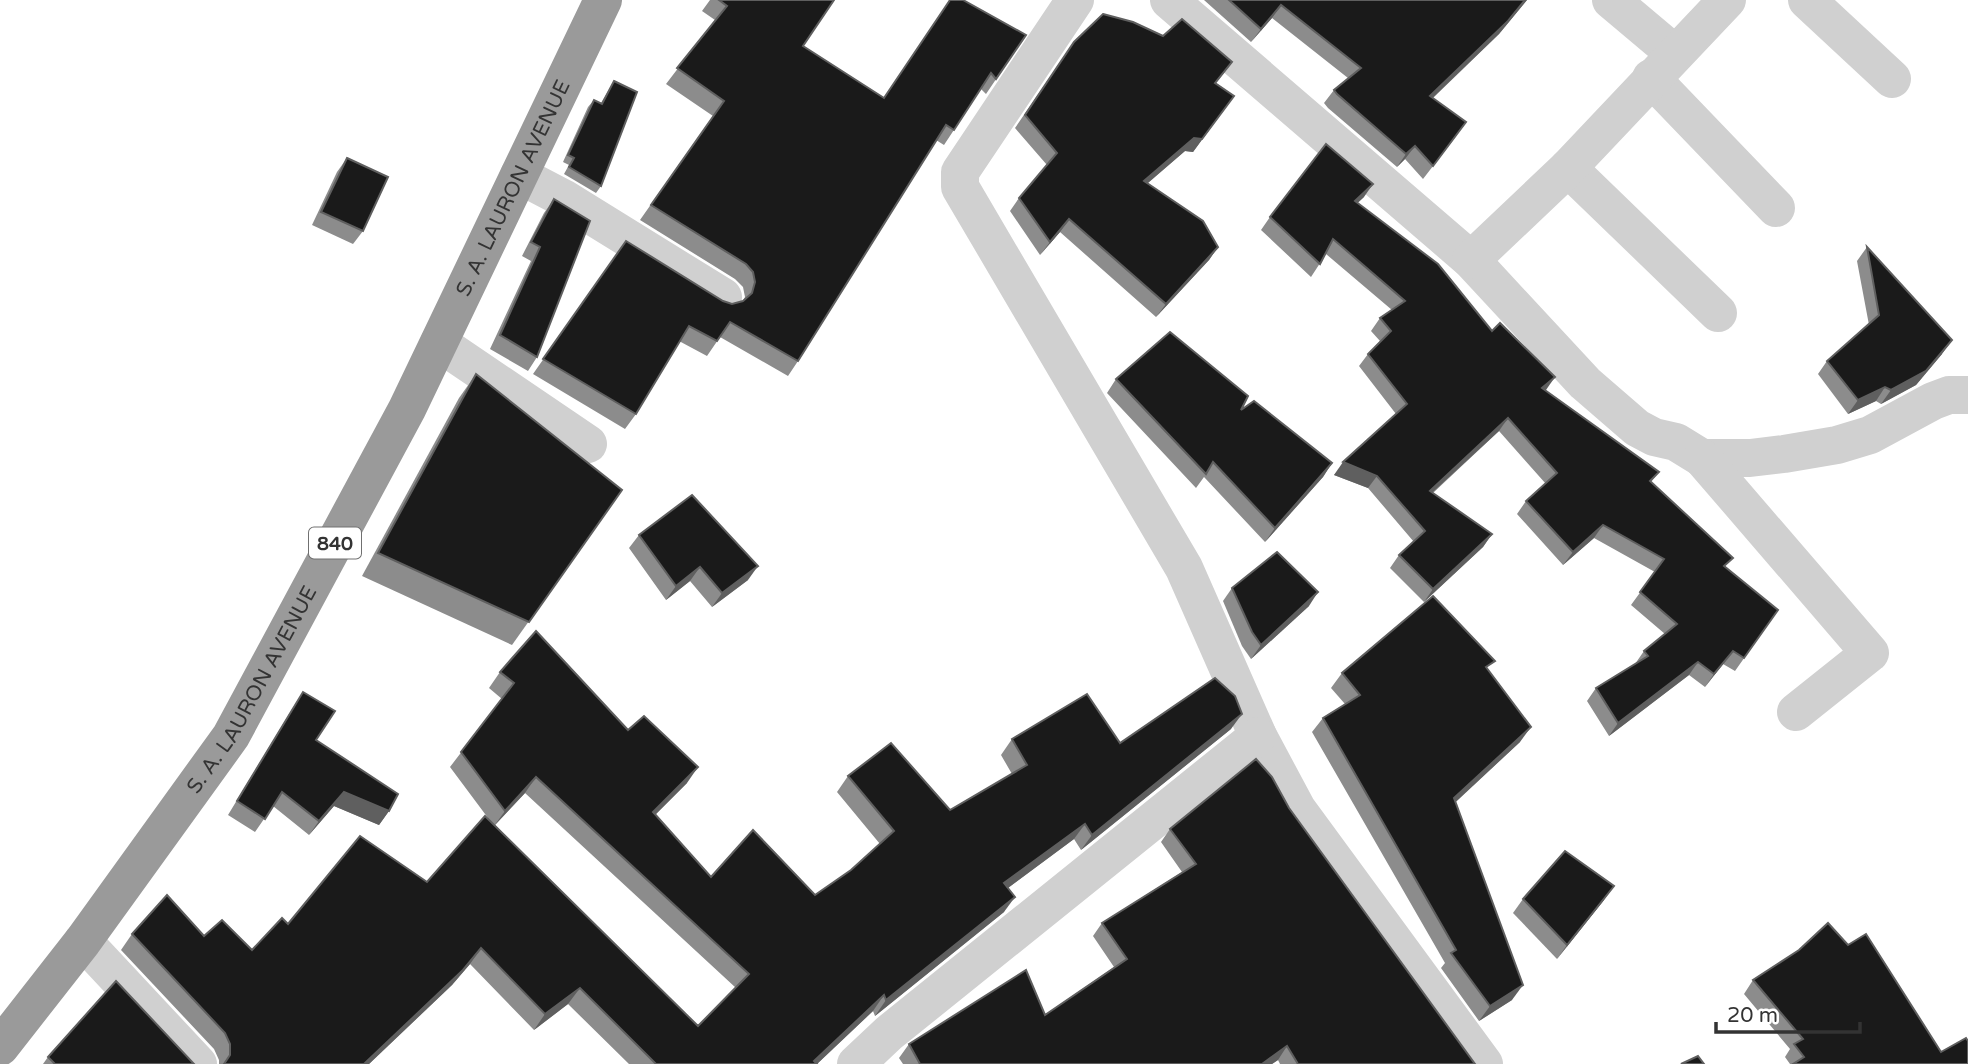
<svg xmlns="http://www.w3.org/2000/svg" width="1968" height="1064" font-family="'Varela Round',sans-serif">
<style>
.lines{fill:none;stroke-linecap:round;stroke-linejoin:round}
.minor{stroke:#d0d0d0;stroke-width:38}
.highway{stroke:#9a9a9a;stroke-width:38}
.wall{fill:#8c8c8c;fill-rule:evenodd}
.shaded-wall{fill:#5f5f5f}
.building{fill:#1a1a1a;stroke:#5f5f5f;stroke-width:2}
.labels{text-anchor:middle;stroke-width:7;stroke-linejoin:round;paint-order:stroke}
.shield{fill:#fff;stroke:#707070;stroke-width:2}
.shield-label{font-size:19px;font-weight:bold;fill:#333}
.street-label{font-size:21px;fill:#333;stroke:#fff}
</style>
<rect width="100%" height="100%" fill="#fff"/>
<g class="lines">
<g class="minor">
<path d="M1075 0 960 172V187L1184 568 1258 736 1297 809 1484 1064"/>
<path d="M1169 0 1471 260 1585 383 1637 428 1654 437 1676 442 1702 458H1750L1784 454 1837 445 1870 435 1933 401 1949 395H1968"/>
<path d="M1611 0 1674 53"/>
<path d="M1807 0 1892 79"/>
<path d="M1651 78 1776 208"/>
<path d="M1568 168 1718 313"/>
<path d="M519 175 563 198 723 297"/>
<path d="M1471 260 1568 168 1727 0"/>
<path d="M439 343 588 444"/>
<path d="M1702 458 1870 653 1796 712"/>
<path d="M83 941 198 1064"/>
<path d="M856 1064 889 1033 1258 736"/>
</g>
<path class="highway" id="s1" d="M0 1047 83 941 231 736 407 409 603 0"/>
</g>
<g class="wall">
<path d="M710 0H834L803 46 884 98 1026 35 986 94 981 89 944 145 936 140 798 361 788 376 720 337 707 356 679 341 636 414 625 429 533 374 626 241 723 301 732 304 743 301 745 297 743 287 735 279 640 220 713 116 666 84 715 20 702 11Z"/>
<path d="M1204 0H1527L1499 34 1433 98 1457 135 1423 179 1405 159 1397 167 1328 108 1324 103 1334 90 1348 78 1272 18 1251 42Z"/>
<path d="M1163 36 1232 62 1216 83 1234 96 1193 152 1185 151 1148 183 1218 247 1209 260 1156 317 1060 232 1040 255 1010 211 1019 198 1047 165 1015 128 1074 42Z"/>
<path d="M614 81 601 186 596 193 564 174 569 165 563 162 588 107 594 100 601 103Z"/>
<path d="M347 158 363 231 353 244 312 225 337 172Z"/>
<path d="M1364 197 1357 203 1492 331 1545 391 1659 472 1651 482 1726 567 1778 610 1735 671 1723 664 1705 687 1689 675 1609 736 1587 701 1596 688 1635 664 1644 651 1665 634 1631 605 1655 572 1594 538 1563 565 1517 514 1526 501 1546 484 1499 431 1433 493 1492 534 1483 547 1424 602 1390 568 1399 555 1414 542 1368 488 1334 475 1396 414 1359 366 1368 354 1380 341 1371 331 1380 318 1392 310 1326 254 1311 277 1261 230 1270 217Z"/>
<path d="M554 199 537 357 528 371 490 349 531 261 522 256 544 213Z"/>
<path d="M1867 247 1942 354 1916 385 1881 404 1876 401 1848 414 1818 374 1827 361 1869 325 1857 261Z"/>
<path d="M476 374 622 490 512 645 362 576 459 398Z"/>
<path d="M1116 379 1241 410 1332 463 1323 477 1265 542 1204 477 1196 488 1107 393Z"/>
<path d="M639 535 748 580 712 607 690 581 666 600 629 548Z"/>
<path d="M1232 588 1309 606 1251 659 1242 646 1223 601Z"/>
<path d="M1488 670 1520 742 1455 802 1512 1000 1479 1021 1441 968 1445 963 1312 732 1323 718 1345 704 1331 688 1342 673Z"/>
<path d="M500 672 628 730 687 783 655 815 711 877 815 895 851 870 880 844 837 792 848 776 950 810 1012 774 1001 755 1012 739 1120 743 1231 729 1081 850 1074 839 1008 888 1004 912 875 1016 873 1011 817 1064H629L568 1004 534 1030 470 964 452 985 369 1064H219V1060L214 1049 121 950 132 934 204 936 252 950 288 924 427 882 488 818 450 767 502 699 489 688ZM525 793 736 988 698 1026 495 825Z"/>
<path d="M303 692 316 740 389 811 379 825 334 806 309 835 273 806 255 832 228 815 294 706Z"/>
<path d="M1289 808 1475 1064H1280L1278 1060 1272 1064H903L899 1058 909 1044 1045 1015 1114 967 1093 936 1102 923 1182 872 1161 842 1170 829Z"/>
<path d="M1523 899 1604 900 1557 959 1513 913Z"/>
<path d="M1753 980 1941 1052 1968 1064H1790L1785 1057 1790 1049 1744 994Z"/>
<path d="M48 1057 194 1064H43Z"/>
</g>
<g class="shaded-wall">
<path d="M1525 0H1527L1499 34 1421 109 1430 96Z"/>
<path d="M1281 5 1272 18 1251 42 1261 29Z"/>
<path d="M1234 96 1193 152 1185 151 1135 194 1144 181 1194 138Z"/>
<path d="M1415 146 1405 159 1397 167 1406 154Z"/>
<path d="M1373 184 1364 197 1346 214 1355 201Z"/>
<path d="M1069 219 1060 232 1040 255 1050 242Z"/>
<path d="M1218 247 1209 260 1156 317 1166 304Z"/>
<path d="M1952 340 1942 354 1916 385 1881 404 1891 390Z"/>
<path d="M1555 377 1546 390 1533 401 1542 388Z"/>
<path d="M1885 387 1876 401 1848 414 1858 400Z"/>
<path d="M1508 418 1499 431 1421 503 1430 491Z"/>
<path d="M1343 462 1377 476 1368 488 1334 475Z"/>
<path d="M1332 463 1323 477 1265 542 1275 528Z"/>
<path d="M1603 525 1594 538 1563 565 1573 552Z"/>
<path d="M1492 534 1483 547 1424 602 1433 589Z"/>
<path d="M758 566 748 580 712 607 722 593Z"/>
<path d="M700 567 690 581 666 600 676 586Z"/>
<path d="M1318 592 1309 606 1251 659 1261 645Z"/>
<path d="M1733 651 1723 664 1705 687 1714 674Z"/>
<path d="M1698 662 1689 675 1609 736 1618 723Z"/>
<path d="M1242 714 1231 729 1081 850 1092 835Z"/>
<path d="M1531 727 1520 742 1444 813 1454 798Z"/>
<path d="M698 767 687 783 642 828 653 812Z"/>
<path d="M536 777 525 793 494 826 505 811Z"/>
<path d="M344 792 389 811 379 825 334 806 309 835 319 821Z"/>
<path d="M1085 824 1074 839 993 899 1004 883Z"/>
<path d="M1614 886 1604 900 1557 959 1567 945Z"/>
<path d="M1015 897 1004 912 875 1016 886 1000Z"/>
<path d="M481 948 470 964 452 985 369 1064H364Z"/>
<path d="M1523 985 1512 1000 1479 1021 1490 1006Z"/>
<path d="M580 988 568 1004 534 1030 545 1014Z"/>
<path d="M884 995 873 1011 817 1064 814 1061Z"/>
<path d="M1287 1046 1278 1060 1272 1064H1262Z"/>
</g>
<g class="building">
<path d="M719 0H834L803 46 884 98 950 0H963L1026 35 996 79 991 73 954 130 946 125 798 361 730 322 717 341 689 326 636 414 543 359 626 241 723 301 732 304 743 301 752 293 755 282 753 272 746 264 651 205 724 101 677 68 727 6Z"/>
<path d="M1229 0H1525L1508 21 1430 96 1466 122 1433 166 1415 146 1406 154 1337 94 1334 90 1361 68 1281 5 1261 29Z"/>
<path d="M1103 14 1133 22 1163 36 1182 19 1232 62 1215 83 1234 96 1202 139 1194 138 1144 181 1203 221 1218 247 1166 304 1069 219 1050 242 1019 198 1057 153 1025 115 1074 42Z"/>
<path d="M614 81 637 92 601 186 569 167 574 158 568 155 594 100 602 104Z"/>
<path d="M1326 144 1373 184 1355 201 1438 264 1492 331 1500 323 1555 377 1542 388 1659 472 1650 481 1733 558 1724 566 1778 610 1744 658 1733 651 1714 674 1698 662 1618 723 1596 688 1648 656 1644 651 1677 624 1640 592 1664 559 1603 525 1573 552 1526 501 1557 473 1508 418 1430 491 1492 534 1433 589 1399 555 1425 531 1377 476 1343 462 1407 404 1368 354 1391 331 1380 318 1405 301 1333 239 1320 264 1270 217Z"/>
<path d="M347 158 388 177 363 231 321 212Z"/>
<path d="M554 199 590 221 537 357 500 335 540 247 531 242Z"/>
<path d="M1867 247 1952 340 1926 371 1891 390 1885 387 1858 400 1827 361 1879 315Z"/>
<path d="M1170 332 1248 396 1241 410 1254 401 1332 463 1275 528 1213 462 1206 474 1116 379Z"/>
<path d="M476 374 622 490 529 622 378 553Z"/>
<path d="M692 495 758 566 722 593 700 567 676 586 639 535Z"/>
<path d="M1277 552 1318 592 1261 645 1252 632 1232 588Z"/>
<path d="M1433 596 1495 661 1486 667 1531 727 1454 798 1523 985 1490 1006 1451 953 1456 950 1323 718 1360 695 1342 673Z"/>
<path d="M536 631 628 730 644 716 698 767 653 812 711 877 753 830 815 895 851 870 894 831 848 776 891 743 950 810 1027 765 1012 739 1087 694 1120 743 1215 678 1235 696 1242 714 1092 835 1085 824 1004 883 1015 897 886 1000 884 995 814 1061 817 1064H656L580 988 545 1014 481 948 463 970 365 1063 366 1064H224L230 1055V1044L225 1033 132 934 167 895 204 936 222 920 252 950 282 918 288 924 360 836 427 882 485 816 698 1026 749 974 536 777 505 811 461 752 514 683 500 672Z"/>
<path d="M303 692 335 711 316 740 398 794 389 811 344 792 319 821 282 792 265 819 237 801Z"/>
<path d="M1256 759 1272 777 1289 808 1475 1064H1298L1287 1046 1262 1064H920L909 1044 1026 970 1045 1015 1127 959 1102 923 1196 864 1170 829Z"/>
<path d="M1565 851 1614 886 1567 945 1523 899Z"/>
<path d="M1828 923 1848 945 1866 934 1941 1052 1966 1038 1968 1041V1064H1793L1804 1057 1794 1044 1803 1039 1753 980 1799 950Z"/>
<path d="M116 981 194 1064H55L48 1057Z"/>
<path d="M1698 1056 1704 1064H1681Z"/>
</g>
<g class="labels">
<rect class="shield" x="309" y="527.5" width="52" height="31" rx="5"/>
<g class="shield-label">
<text x="335" y="550">840</text>
</g>
<g class="street-label">
<text dy="7" stroke="none"><textPath href="#s1" startOffset="1004">S. A. LAURON AVENUE</textPath></text>
<text dy="7" stroke="none"><textPath href="#s1" startOffset="438">S. A. LAURON AVENUE</textPath></text>
</g>
</g>
<path d="M1716 1022v10h144v-10" fill="none" stroke="#333333" stroke-width="3.5"/>
<text x="1727" y="1022" font-size="21" fill="#333333" stroke="#ffffff" stroke-width="5" paint-order="stroke">20 m</text>
</svg>
